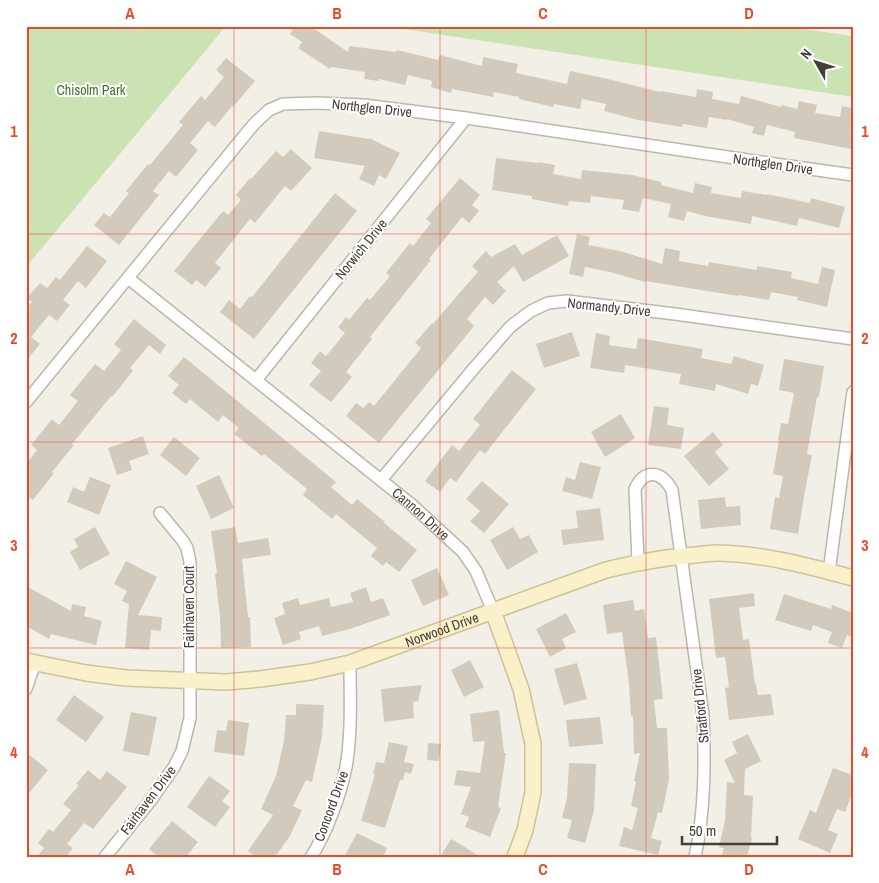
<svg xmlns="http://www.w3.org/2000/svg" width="879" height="883" font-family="'Archivo Narrow',sans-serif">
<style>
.green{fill:#cbe3b3}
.building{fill:#d2cbbd}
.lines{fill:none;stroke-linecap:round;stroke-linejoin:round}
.street-casing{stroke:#bcb7aa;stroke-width:14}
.secondary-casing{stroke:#cec29a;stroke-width:18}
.street{stroke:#fff;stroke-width:11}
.secondary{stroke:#faf0c9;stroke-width:15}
.grid{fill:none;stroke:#e74c29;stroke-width:1;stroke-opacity:0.55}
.labels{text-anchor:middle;stroke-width:4;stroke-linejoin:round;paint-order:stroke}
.park-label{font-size:14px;fill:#45702f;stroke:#fff}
.street-label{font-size:14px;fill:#443f36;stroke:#fff}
.neatline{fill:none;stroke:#e74c29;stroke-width:2}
.grid-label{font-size:16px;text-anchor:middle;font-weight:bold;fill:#e74c29}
</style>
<rect width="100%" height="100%" fill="#f2efe7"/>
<g class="green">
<path d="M26 26H226L26 267Z"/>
<path d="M384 26H782L853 36V97Z"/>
</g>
<g class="building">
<path d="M295 26H310L348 52 349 46 396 52 397 50 438 60 440 55 482 66 483 57 518 64 516 73 567 84 570 71 608 79 660 92 661 91 696 97 697 89 713 92 712 99 739 104 741 96 781 107 782 105 797 109 799 101 817 105 815 113 840 117 842 106 853 108V142L851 149 794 138 795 132 767 125 764 136 752 133 754 127 727 119V120L709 117 707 128 683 124 682 127 638 120 604 111 606 104 582 99 580 109 554 104 553 107 519 99V97L494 92 493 97 452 89 451 93 431 87 432 81 408 75 405 85 379 79V81L364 79 365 72 331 67 330 69 298 48 302 42 290 34Z"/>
<path d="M226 58 255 81 233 107 232 106 215 127 208 121 190 143 198 150 176 177 169 171 153 191 159 195 119 245 94 225 104 213 110 217 129 193 126 191 148 164 150 165 183 125 179 122 201 96 205 100 224 77 216 70Z"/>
<path d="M319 131 369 139V138L400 153 386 179 379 175 374 186 359 179 365 166 314 158Z"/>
<path d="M291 149 312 168 291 191 285 186 255 223 250 219 215 263 221 268 205 287 196 280 192 285 174 271 223 211 228 215 241 200 236 195 250 178 251 179 276 151 283 157Z"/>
<path d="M496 158 539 163V162L555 165 553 174 581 179 582 170 632 175 661 182V185L693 193 695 183 712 187 711 193 741 198 742 191 767 195V194L810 203 811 198 845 207 839 228 799 218 797 226 752 216 751 224 705 216 687 211 684 221 668 217 671 204 643 198 639 212 622 209 624 200 591 196 590 203 569 201 568 206 532 199V196L492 190Z"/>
<path d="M460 178 480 195 472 205 479 211 469 223 462 217 429 259 431 260 370 337 372 339 346 372 352 377 331 402 309 385 321 371 311 363 320 351 326 356 345 333 338 327 346 317 349 320 367 298 370 300 390 276 386 273 410 243 413 246 431 223 426 219Z"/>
<path d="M335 193 357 211 254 339 220 312 229 300 240 309 250 296 252 297Z"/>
<path d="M577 234 590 237 588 245 620 251 662 264 665 248 680 251 679 261 708 266 709 262 757 270V266L792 272 791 278 818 284 822 267 835 270 827 307 797 300 798 297 771 292 769 300 739 295 738 296 645 281V282L610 272 585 267 583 277 569 274Z"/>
<path d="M557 235 569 256 523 282 514 266 497 282 506 291 493 305 485 297 467 319 474 326 379 443 346 416 356 403 363 408 369 402 374 406 421 348 415 343 432 323 433 324 469 282 478 272 472 266 486 251 491 257 515 244 522 255Z"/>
<path d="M87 246 107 261 86 288 78 281 63 300 70 305 57 321 49 315 31 337 40 344 26 361V309L32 302 27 298 40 283 47 288 56 277 60 280Z"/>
<path d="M134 319 166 345 160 354 149 345 130 368 133 371 112 397 111 396 72 444 74 445 52 472 54 473 33 500 26 495V464L37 450 31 445 52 419 59 425 78 401 70 395 95 364 104 371 121 350 114 344Z"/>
<path d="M572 332 580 356 544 368 536 344Z"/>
<path d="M596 333 610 336 609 345 636 349 638 338 703 349 701 358 731 364 734 356 764 365 758 386 751 384 748 394 716 384 715 391 679 384 681 374 625 365 624 373 590 368Z"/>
<path d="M184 357 336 482 331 487 352 505 357 499 385 522 384 523 417 550 399 572 386 562 383 566 371 556 377 548 336 514 332 519 303 495 307 489 264 454 262 456 234 434 239 428 223 415 218 422 190 399 186 404 172 393 179 385 168 376Z"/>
<path d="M784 359 824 366 819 397H817L807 454 812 455 805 491 798 534 770 529 775 497 779 498 783 476 773 474 779 440H778L781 423 788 424 794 393 779 390Z"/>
<path d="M512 370 536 389 485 454 480 450 456 482 450 478 440 492 425 481 452 445 459 451 480 425 473 419Z"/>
<path d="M654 406 669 408 667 425 684 428 681 449 648 445Z"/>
<path d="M621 414 635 438 605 457 591 432Z"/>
<path d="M713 432 723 445 715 452 729 469 709 486 684 456Z"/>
<path d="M143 436 149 454 129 461 132 470 117 475 108 448Z"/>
<path d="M174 437 200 458 186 476 160 455Z"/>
<path d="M580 462 601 467 592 499 562 491 566 477 575 480Z"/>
<path d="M219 475 234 508 211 519 196 486Z"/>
<path d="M90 477 111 485 99 515 67 502 73 487 84 492Z"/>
<path d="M482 481 509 504 484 533 470 521 480 511 466 499Z"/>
<path d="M725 497 726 507 740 506 741 525 701 529 698 500Z"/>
<path d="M600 508 604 540 563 545 561 530 578 528 576 511Z"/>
<path d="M95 527 110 554 80 570 70 552 78 547 74 539Z"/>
<path d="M235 527 238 543 268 538 271 555 242 559 248 617H250L251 647 221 648 220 617 215 574 217 573 211 531Z"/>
<path d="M513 527 520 539 529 535 538 552 507 570 490 540Z"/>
<path d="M126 561 157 577 138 615 162 617 161 631 151 630 149 650 125 648 129 604 122 601 127 591 114 584Z"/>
<path d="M437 568 449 595 423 606 411 580Z"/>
<path d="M26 586 71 611 72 604 86 607 84 616 102 621 96 645 51 634 49 639 26 626Z"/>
<path d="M366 587 371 602 383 598 390 615 350 629 322 636 319 626 299 632 301 639 283 645 274 618 285 614 282 603 298 598 300 605 329 598 331 607 353 602 350 593Z"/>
<path d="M754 593 755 606 739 608 743 640 749 639 755 684H756L758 695 771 694 774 715 729 720 725 688 729 687 725 657 716 658 709 599Z"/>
<path d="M784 594 831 609 832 605 853 613V637L847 635 842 648 828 643 832 632 813 625 811 631 775 620Z"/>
<path d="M633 600 635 611 644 609 648 638 656 637 663 699 654 700 657 728H667L669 780 662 813 658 812 651 838 662 841 658 855 619 846 624 827 632 830 638 808 631 806 636 781H634L640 753 634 754 633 716H631L629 684 622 632 607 634 603 605Z"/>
<path d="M566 613 576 632 562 639 566 648 550 657 536 629Z"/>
<path d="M470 660 484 687 464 697 451 670Z"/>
<path d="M577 663 587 699 564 705 554 669Z"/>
<path d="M422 685 418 701 413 702 414 718 384 722 381 689Z"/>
<path d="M74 695 104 717 86 742 56 720Z"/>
<path d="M296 704 324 705 322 737 312 782 306 780 293 806 302 810 290 836 275 857H256L248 851 273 815 261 809 276 776 284 741 286 715H296Z"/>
<path d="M499 710 504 753H506L498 807 501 808 490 837 465 827 469 817 461 814 471 787 454 785 457 770 480 773 485 741 473 742 470 714Z"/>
<path d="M131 712 157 717 149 756 123 751Z"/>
<path d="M600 717 603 744 569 747 566 720Z"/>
<path d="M228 720 249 723 244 756 214 752 217 730 226 731Z"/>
<path d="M748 734 761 761 745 769 744 795 753 796 751 837 752 838 747 857H721L724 848 719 847 725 821 727 782 735 783 724 760 737 753 732 742Z"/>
<path d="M389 742 408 746 404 762 414 764 411 774 405 772 403 780H400L385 828 361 821 375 774H373L376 762 384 763Z"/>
<path d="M428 743 441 744 439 761 427 760Z"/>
<path d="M26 752 48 770 26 797Z"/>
<path d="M569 763 596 764 594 811 585 843 567 838 572 820 562 818 567 798Z"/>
<path d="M833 768 853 775V791L845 812 837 809 828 830 838 834 830 853 798 839 810 810 816 813Z"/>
<path d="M88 770 100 780 107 771 127 787 93 829 84 823 67 844 73 848 66 857H37L44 848 38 843 49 829 53 832 71 810 63 804 79 785 76 784Z"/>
<path d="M209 776 230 791 222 801 230 807 215 827 187 807Z"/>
<path d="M172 821 198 842 186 857H159L149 849Z"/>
<path d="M357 833 387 848 383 857H344Z"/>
<path d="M451 839 463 846 480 857H440Z"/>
</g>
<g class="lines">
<g class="street-casing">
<g id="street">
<path id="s1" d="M128 278 412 505 463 552 476 571 493 611"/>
<path d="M256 380 466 118"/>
<path d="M26 402 254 124 269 110 283 104 318 103 364 105 466 118 782 165 853 175"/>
<path d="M381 480 475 367 510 327 531 311 548 303 567 301 675 314 853 339"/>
<path d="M638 562 635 489C645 467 662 472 672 490L703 715C705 762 705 811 695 857"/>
<path d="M829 572 853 392"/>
<path d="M26 689 35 663"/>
<path d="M105 857 151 800 174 767 182 751 190 718V562L187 548 183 541 160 513"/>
<path d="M311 857C326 834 341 794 346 767 352 733 350 697 350 663"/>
</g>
</g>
<g class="secondary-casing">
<g id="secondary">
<path d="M493 611 521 689 533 744V792L525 830 515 857"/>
<path id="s2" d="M26 661 86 673 126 678 226 682 260 679 310 672 350 663 606 570C635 563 665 557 696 555 703 554 711 553 718 553 764 554 809 566 853 578"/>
</g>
</g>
<use href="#street" class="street"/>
<use href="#secondary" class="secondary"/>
</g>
<path class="grid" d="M234 26V857M440 26V857M646 26V857M26 234H853M26 442H853M26 648H853"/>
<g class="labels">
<g class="park-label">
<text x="91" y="95">Chisolm Park</text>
</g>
<g class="street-label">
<text transform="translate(372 108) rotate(6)" y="5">Northglen Drive</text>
<text transform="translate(773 164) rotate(8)" y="5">Northglen Drive</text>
<text transform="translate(361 249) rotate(-51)" y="5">Norwich Drive</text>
<text transform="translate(609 307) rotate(6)" y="5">Normandy Drive</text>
<text dy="5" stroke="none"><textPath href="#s1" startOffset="376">Cannon Drive</textPath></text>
<text transform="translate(189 607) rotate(-90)" y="5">Fairhaven Court</text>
<text dy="5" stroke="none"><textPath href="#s2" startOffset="425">Norwood Drive</textPath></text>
<text transform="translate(700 706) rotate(-96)" y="5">Stratford Drive</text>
<text transform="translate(148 800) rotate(-53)" y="5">Fairhaven Drive</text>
<text transform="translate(331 806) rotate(-70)" y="5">Concord Drive</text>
</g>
</g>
<rect width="879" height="883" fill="none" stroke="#ffffff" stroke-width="55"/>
<g transform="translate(816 62) rotate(309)" stroke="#ffffff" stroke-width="4" paint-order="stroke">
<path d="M0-4L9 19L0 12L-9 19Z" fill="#443f36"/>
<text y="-8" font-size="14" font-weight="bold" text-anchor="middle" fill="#443f36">N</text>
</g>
<path d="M682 836v8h95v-8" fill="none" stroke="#443f36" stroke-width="2.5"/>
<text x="689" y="836" font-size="15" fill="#443f36" stroke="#ffffff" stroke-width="4" paint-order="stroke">50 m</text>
<rect x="28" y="28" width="824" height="828" class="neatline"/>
<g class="grid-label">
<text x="130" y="19">A</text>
<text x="337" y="19">B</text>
<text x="543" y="19">C</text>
<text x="749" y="19">D</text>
<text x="14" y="137">1</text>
<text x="865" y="137">1</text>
<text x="14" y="344">2</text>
<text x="865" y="344">2</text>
<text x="14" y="551">3</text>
<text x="865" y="551">3</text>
<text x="14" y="758">4</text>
<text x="865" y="758">4</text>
<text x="130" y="875">A</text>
<text x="337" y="875">B</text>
<text x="543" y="875">C</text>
<text x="749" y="875">D</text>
</g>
</svg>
